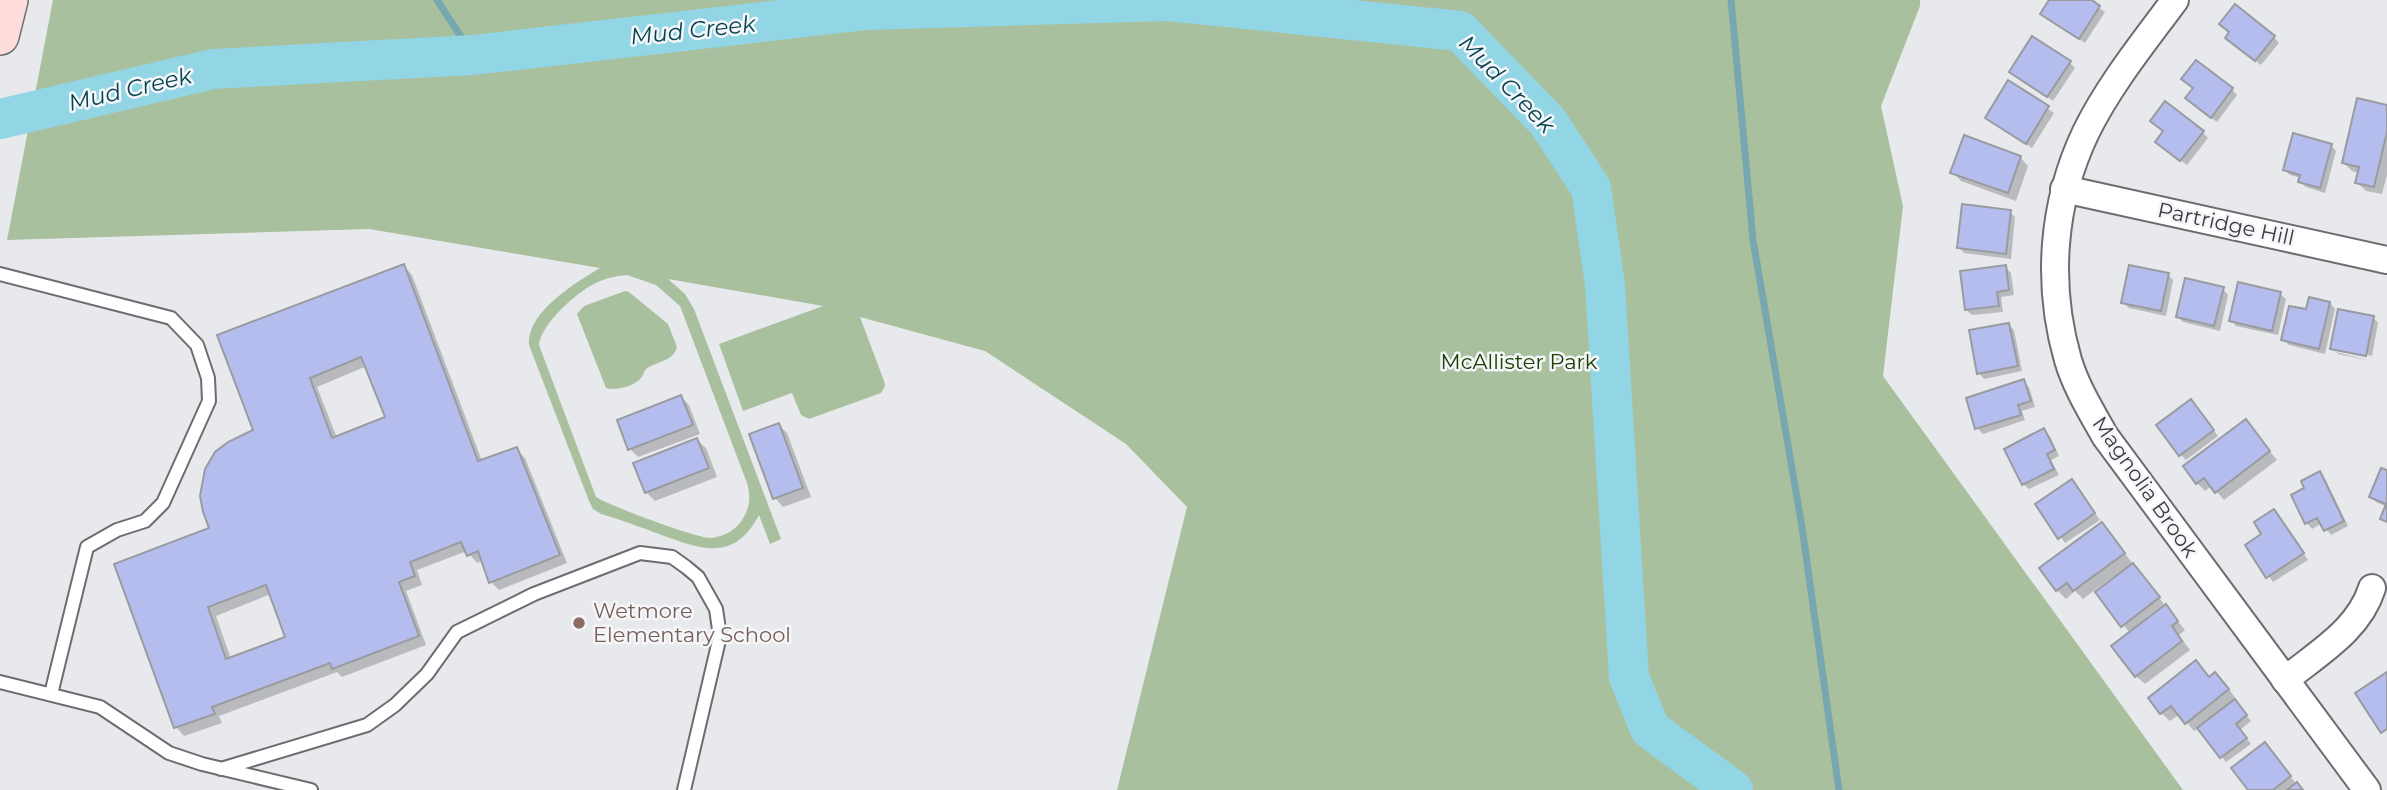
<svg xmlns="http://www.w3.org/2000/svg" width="2387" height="790" font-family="Montserrat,sans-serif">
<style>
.park{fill:#a9c09e;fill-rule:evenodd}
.shadow{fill:#0003;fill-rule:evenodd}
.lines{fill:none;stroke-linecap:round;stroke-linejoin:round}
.stream{stroke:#78a7b2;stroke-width:7}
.river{stroke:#92d5e4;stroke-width:40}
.building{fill:#b5bdef;stroke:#9a9b9e;stroke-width:2;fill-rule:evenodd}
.service-casing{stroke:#6c6d70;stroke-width:16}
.minor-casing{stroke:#6c6d70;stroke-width:30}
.secondary-casing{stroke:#6c6d70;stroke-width:40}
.service{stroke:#fff;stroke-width:12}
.minor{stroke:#fff;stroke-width:26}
.secondary{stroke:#fedcdc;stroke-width:37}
.education-dot{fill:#8d6e63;stroke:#f5f6fa;stroke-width:2.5}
.labels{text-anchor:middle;stroke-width:5;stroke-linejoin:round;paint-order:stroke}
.street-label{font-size:21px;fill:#3c3d3e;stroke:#f5f6fa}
.park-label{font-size:21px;fill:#1b4100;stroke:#f5f6fa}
.education-label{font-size:21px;fill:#785e54;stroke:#f5f6fa;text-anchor:start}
.water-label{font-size:23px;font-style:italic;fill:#064550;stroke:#f5f6fa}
</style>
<rect width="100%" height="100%" fill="#e8e9ed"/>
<g class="park">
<path d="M53 0H1920V6L1881 106 1903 206 1883 376 2183 790H1117L1187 507 1126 444 985 351 860 317 884 381 885 386 881 393 809 419 801 415 792 393 743 411 719 344 823 306 668 279 685 294 694 309 781 539 770 544 759 515C735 561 703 550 664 536 643 528 622 520 601 514L593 509 589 501 529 345C526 312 577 282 600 268L369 229 7 240ZM627 275 656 285 680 306 747 483C751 496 750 508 742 520 735 531 723 537 710 538 696 538 610 506 596 497L539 345C540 325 577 292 594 284 605 278 615 276 627 275Z"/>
<path d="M625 291 629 292 668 324 677 347C674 360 660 361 649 367 643 370 644 376 639 380 631 387 615 391 606 388L577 314 584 306Z"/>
</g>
<g class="shadow">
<path d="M2051 0H2088L2105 12 2085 43 2042 14Z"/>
<path d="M2274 37 2279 43 2261 65 2233 43Z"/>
<path d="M2069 62 2075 68 2053 101 2012 72Z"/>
<path d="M2009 83 2054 113 2032 148 1987 118Z"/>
<path d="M2195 89H2232L2237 95 2217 122 2193 104Z"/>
<path d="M2387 107V175L2382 194 2366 191 2357 182 2359 173 2352 171 2344 163Z"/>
<path d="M2165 132 2203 133 2208 138 2187 165 2163 147Z"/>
<path d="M2331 145 2336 151 2325 193 2306 187 2300 182 2301 178 2290 175 2285 170Z"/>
<path d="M2020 157 2028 166 2016 201 1961 181 1953 172Z"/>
<path d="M2010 212 2015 217 2011 259 1964 253 1959 247Z"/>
<path d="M404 266 412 275 482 461 516 449 525 458 567 563 499 590 491 582 483 561 477 563 467 551 417 570 422 585 406 591 426 645 342 677 337 672 219 716 222 723 184 736 176 727 211 529 255 430ZM367 366 387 418 337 438 317 387ZM271 594 287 638 231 659 216 616Z"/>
<path d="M2005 267 2011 273 2014 295 2001 297 2003 312 1972 315 1966 310Z"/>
<path d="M2168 275 2173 280 2166 316 2129 308 2123 302Z"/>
<path d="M2223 289 2228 295 2220 331 2183 322 2178 317Z"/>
<path d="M2280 294 2286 299 2278 335 2236 326 2231 320Z"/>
<path d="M2330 303 2335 309 2325 354 2289 345 2283 339Z"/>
<path d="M2373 317 2378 323 2372 356 2336 348V352L2371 361 2338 354 2332 348Z"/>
<path d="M2008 324 2014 330 2022 371 1984 379 1979 373Z"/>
<path d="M2023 381 2029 387 2035 407 2022 411 2025 420 1983 434 1977 428Z"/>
<path d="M681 397 689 405 700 434 638 457 630 449Z"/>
<path d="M2196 407 2218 436 2186 460 2181 455Z"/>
<path d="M2245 421 2277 460 2224 500 2212 486 2205 491 2197 483Z"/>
<path d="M779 425 787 433 811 497 783 507 775 498Z"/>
<path d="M2044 431 2050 436 2059 456 2051 460 2059 475 2029 489 2023 484Z"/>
<path d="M697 440 706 448 717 477 655 501 646 492Z"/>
<path d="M2387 472V523L2382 518 2387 507 2376 502 2371 497Z"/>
<path d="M2319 474 2325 479 2348 526 2331 535 2322 523 2312 529 2307 523V489Z"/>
<path d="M2072 481 2100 520 2065 543 2037 504Z"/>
<path d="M2274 511 2308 560 2273 582 2247 546 2264 535Z"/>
<path d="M2102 524 2164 604 2147 617 2149 619 2166 607 2185 630 2179 635 2190 650 2145 684 2136 676 2130 633 2097 593 2123 573 2121 571 2083 599 2075 591 2066 599 2057 590Z"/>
<path d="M2204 671 2210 678 2215 674 2224 682 2236 699 2234 701 2251 721 2240 730 2251 744 2226 762 2198 728 2194 731 2180 714 2170 721 2161 713Z"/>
<path d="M2270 750 2297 785 2302 790H2250Z"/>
</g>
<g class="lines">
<g class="stream">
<path d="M437 0 473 55"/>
<path d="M1731 0 1753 240 1802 527 1839 790"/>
</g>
<path class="river" d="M0 119 213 69 473 55 867 10 1167 1 1460 31 1548 122 1591 188 1605 285 1629 677 1650 729 1733 790"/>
</g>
<g class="building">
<path d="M2049 0H2092L2100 6 2079 39 2040 14Z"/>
<path d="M2235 4 2275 36 2255 61 2225 38 2229 32 2219 24Z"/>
<path d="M2032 36 2071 61 2047 97 2009 72Z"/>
<path d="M2196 60 2233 88 2211 118 2185 98 2193 88 2181 79Z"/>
<path d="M2008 80 2049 106 2026 144 1985 118Z"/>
<path d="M2357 98 2387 105V132L2374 187 2355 183 2359 167 2342 163Z"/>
<path d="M2165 101 2204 131 2180 161 2155 142 2163 131 2150 121Z"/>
<path d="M2293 133 2332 144 2320 188 2298 182 2300 175 2283 170Z"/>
<path d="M1964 135 2021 156 2008 193 1950 173Z"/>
<path d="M1962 204 2011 210 2006 254 1957 248Z"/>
<path d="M404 264 478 461 517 447 560 555 489 583 478 551 467 556 461 542 410 562 415 576 399 582 419 636 332 669 330 663 212 707 215 714 174 728 114 564 209 528 203 512 200 496 205 469 215 452 228 442 253 430 217 335ZM361 357 385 417 332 438 310 378ZM266 585 285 637 226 659 208 607Z"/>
<path d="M2006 265 2009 290 1997 292 1999 306 1965 310 1960 271Z"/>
<path d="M2129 265 2169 273 2161 311 2121 303Z"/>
<path d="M2185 278 2224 287 2214 326 2176 317Z"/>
<path d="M2238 282 2281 292 2272 331 2229 321Z"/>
<path d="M2309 297 2330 302 2319 349 2281 340 2289 306 2306 309Z"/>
<path d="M2338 309 2374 316 2366 356 2330 349Z"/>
<path d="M2009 323 2018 366 1977 374 1969 330Z"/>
<path d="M2024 379 2031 401 2018 405 2021 415 1975 429 1966 398Z"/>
<path d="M681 395 693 425 628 450 617 420Z"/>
<path d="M2191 399 2214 430 2179 456 2156 425Z"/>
<path d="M2246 419 2270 451 2215 493 2204 478 2196 484 2183 466Z"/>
<path d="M779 423 803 488 773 499 749 434Z"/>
<path d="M2044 428 2055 450 2047 454 2054 469 2022 485 2004 449Z"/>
<path d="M697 438 709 468 645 493 633 463Z"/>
<path d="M2381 468 2387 470V522L2380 519 2386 504 2369 497Z"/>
<path d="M2320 471 2344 521 2324 531 2317 518 2305 524 2291 495 2304 488 2301 481Z"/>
<path d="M2072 479 2095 513 2058 539 2035 504Z"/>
<path d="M2274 509 2304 553 2266 578 2245 545 2261 534 2254 522Z"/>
<path d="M2102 522 2125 553 2073 591 2067 583 2056 591 2039 568Z"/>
<path d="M2133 563 2160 597 2121 627 2095 592Z"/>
<path d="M2166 604 2178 621 2172 626 2182 641 2135 677 2111 646Z"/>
<path d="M2196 660 2209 677 2215 672 2229 689 2185 724 2171 706 2160 714 2148 698Z"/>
<path d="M2387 672V729L2381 733 2355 693Z"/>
<path d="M2235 699 2247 715 2236 724 2247 738 2220 758 2197 728Z"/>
<path d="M2265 742 2291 776 2273 790H2248L2231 768Z"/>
<path d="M2297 782 2303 790H2287Z"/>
</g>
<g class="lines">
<g class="service-casing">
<g id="service">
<path d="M0 274 171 318 197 345 208 378 209 401 163 503 145 521 117 530 87 547 51 694"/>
<path d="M0 682 100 707 169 753 202 764 311 790"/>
<path d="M221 769 367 725 395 705 427 674 457 632 534 594 640 553 672 557 686 567 698 577 716 609 720 636 684 790"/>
</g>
</g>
<g class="minor-casing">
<g id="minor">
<path d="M2175 0C2144 42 2109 85 2086 132 2052 203 2046 284 2068 360 2076 387 2091 411 2105 436L2367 790"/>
<path d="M2064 189 2387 260"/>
<path d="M2285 680C2318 653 2359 630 2372 588"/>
</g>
</g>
<g class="secondary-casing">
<path id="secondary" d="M0 36 9 0"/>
</g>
<use href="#service" class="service"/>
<use href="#minor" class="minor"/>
<use href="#secondary" class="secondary"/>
</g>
<circle class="education-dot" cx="579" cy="623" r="7"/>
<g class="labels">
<g class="street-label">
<text transform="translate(2226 224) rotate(12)" y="7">Partridge Hill</text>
<text transform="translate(2145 487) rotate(55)" y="7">Magnolia Brook</text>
</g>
<g class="park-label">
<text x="1519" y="369">McAllister Park</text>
</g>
<g class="education-label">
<text x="593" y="618">Wetmore<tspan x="593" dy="24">Elementary School</tspan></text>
</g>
<g class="water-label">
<text transform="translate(693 30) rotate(-6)" y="8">Mud Creek</text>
<text transform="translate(1507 84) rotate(46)" y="8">Mud Creek</text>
<text transform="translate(130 89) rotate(-13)" y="8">Mud Creek</text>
</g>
</g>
</svg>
